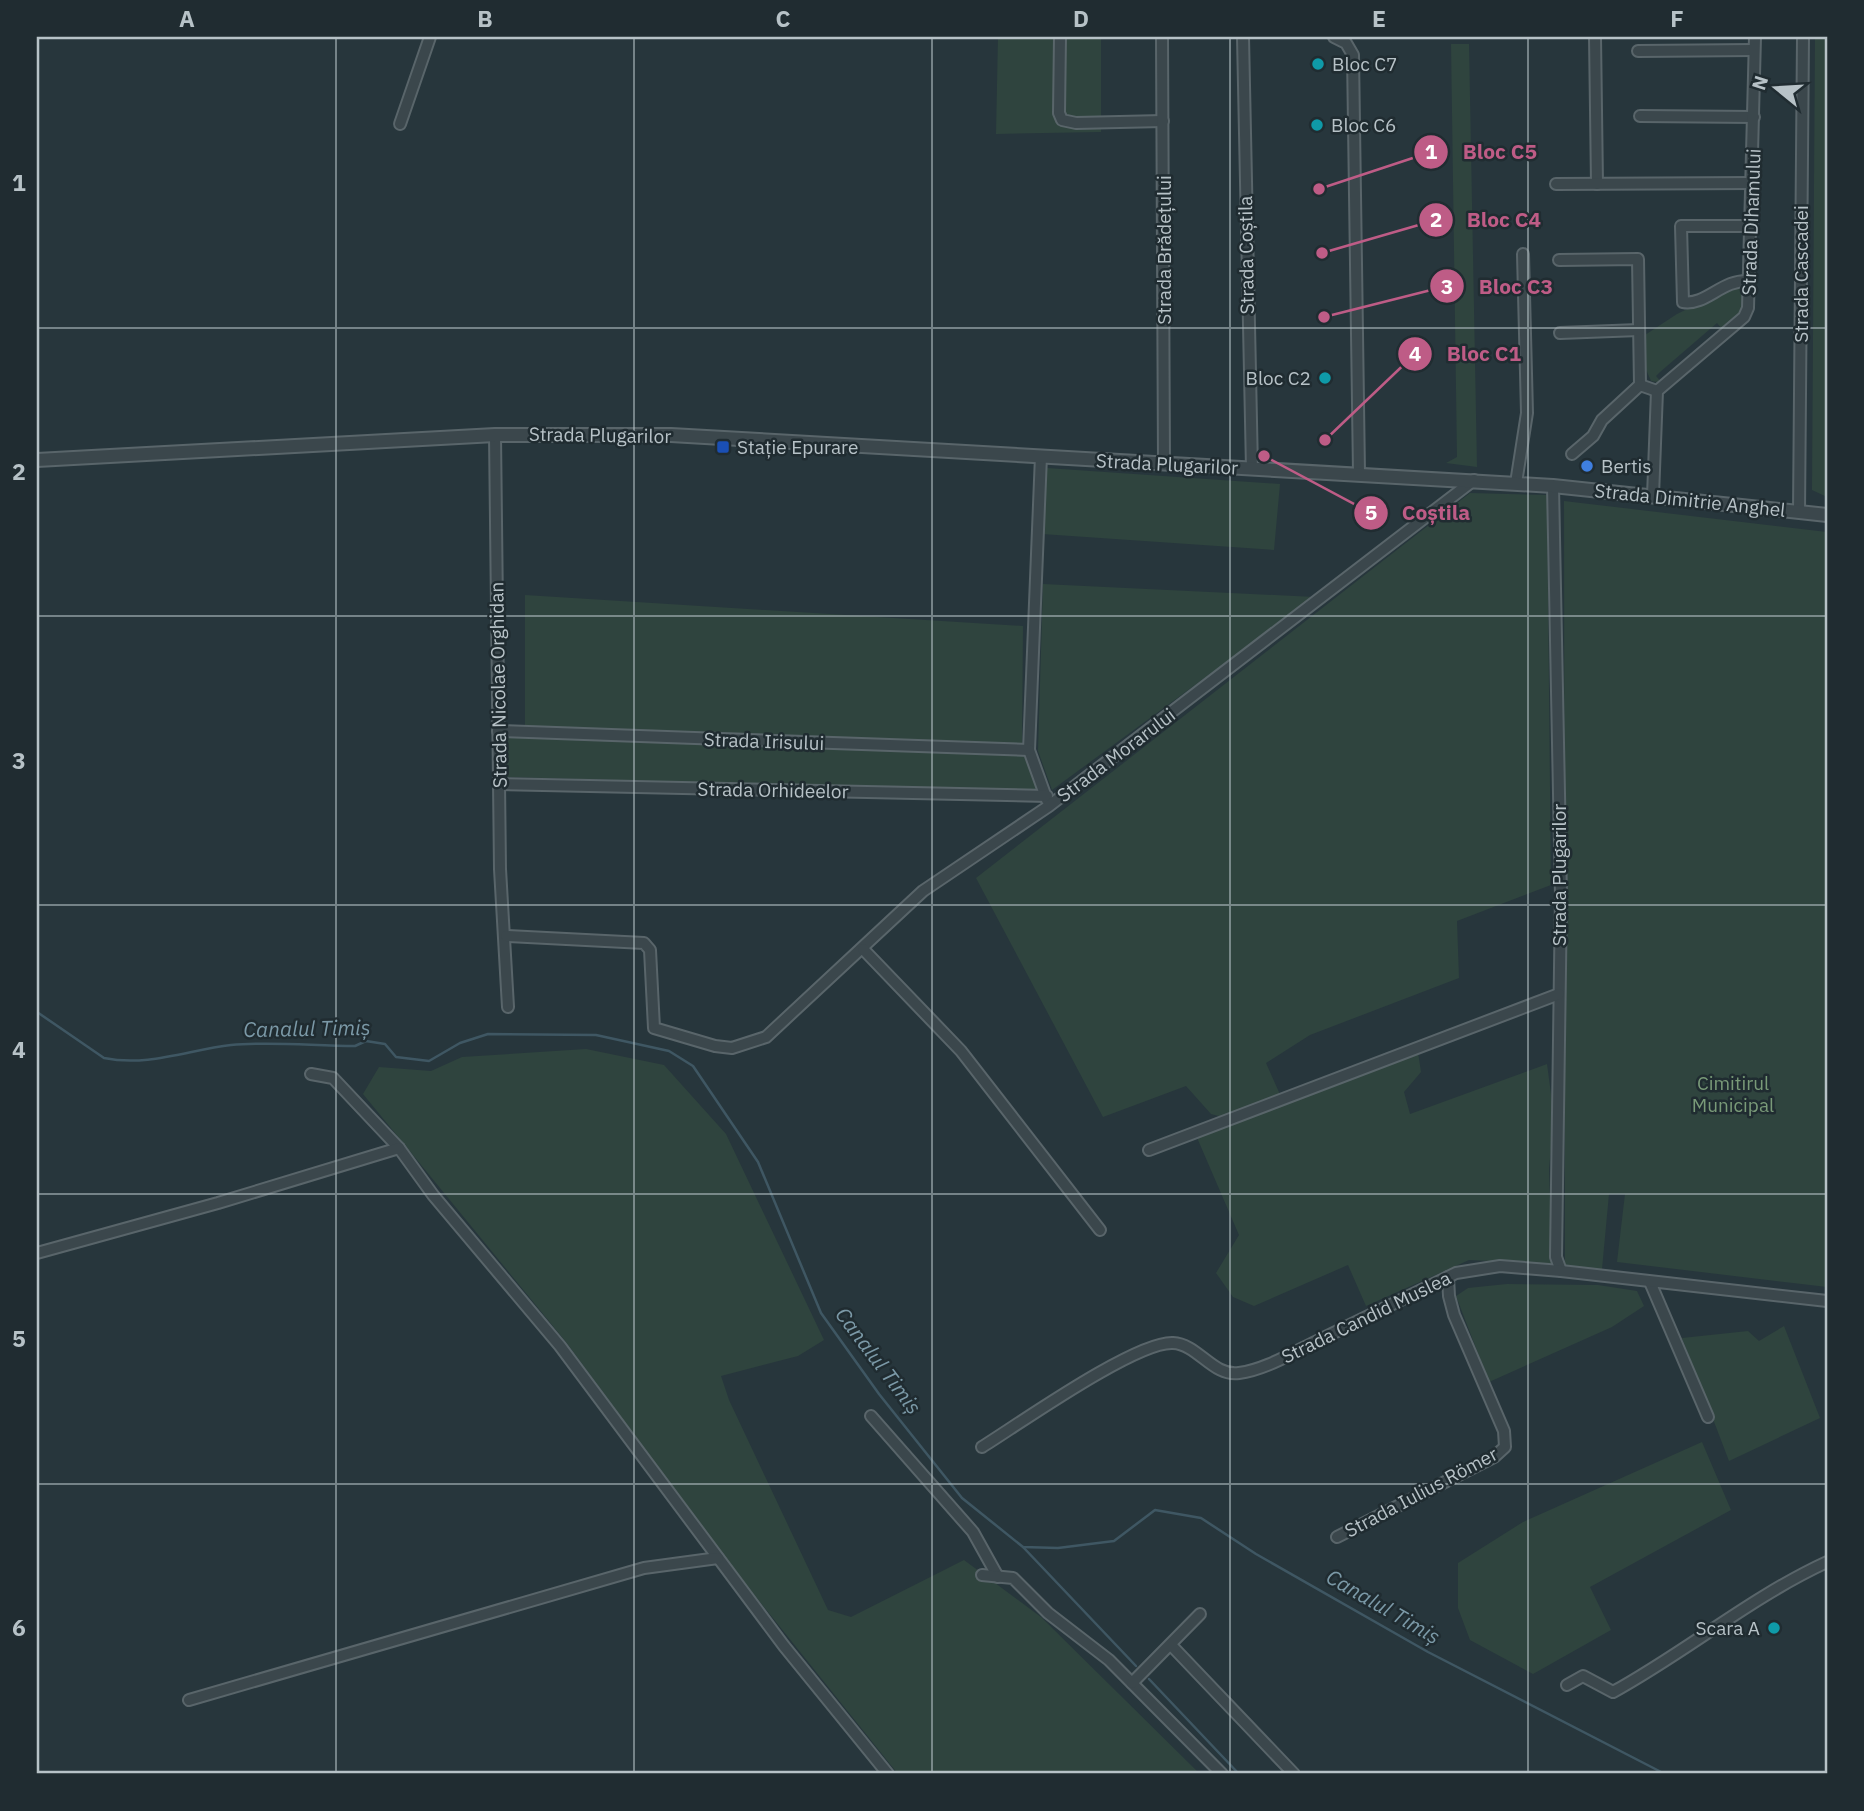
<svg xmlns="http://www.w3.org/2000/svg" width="1864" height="1811" font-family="'IBM Plex Sans',sans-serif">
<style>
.green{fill:#2f443e}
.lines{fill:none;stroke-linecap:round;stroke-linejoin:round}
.stream{stroke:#3f5763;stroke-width:2.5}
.minor-casing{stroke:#59656a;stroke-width:14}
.tertiary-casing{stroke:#59656a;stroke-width:16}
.minor{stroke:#3b474c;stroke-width:10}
.tertiary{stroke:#3b474c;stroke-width:12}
.grid{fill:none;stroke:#b7c2c7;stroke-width:2;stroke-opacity:0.55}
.culture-dot{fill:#0f9aa8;stroke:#202c31;stroke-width:2.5}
.transit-dot{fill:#1a4fb4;stroke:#202c31;stroke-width:2.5}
.shop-dot{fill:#3f7fe0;stroke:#202c31;stroke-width:2.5}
.labels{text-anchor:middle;stroke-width:5;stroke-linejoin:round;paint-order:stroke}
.poi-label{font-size:19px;fill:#b7c2c7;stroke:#202c31;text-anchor:start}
.street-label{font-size:19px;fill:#b7c2c7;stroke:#202c31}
.park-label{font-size:19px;fill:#799a78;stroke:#202c31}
.water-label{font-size:21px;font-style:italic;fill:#7b99a7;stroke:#202c31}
.leader{fill:none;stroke:#be5c86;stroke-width:2.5}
.callout-dot{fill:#be5c86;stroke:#202c31;stroke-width:2.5}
.mark-label{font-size:21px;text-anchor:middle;font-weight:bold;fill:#fff}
.callout-label{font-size:21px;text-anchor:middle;font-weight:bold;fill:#be5c86;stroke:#202c31;stroke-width:5;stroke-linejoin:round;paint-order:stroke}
.neatline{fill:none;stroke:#b7c2c7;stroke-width:2.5}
.grid-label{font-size:23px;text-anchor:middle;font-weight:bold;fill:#b7c2c7}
</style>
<rect width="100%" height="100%" fill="#27363c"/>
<g class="green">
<path d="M998 37H1101V132L996 134Z"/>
<path d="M1815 37H1827V497L1812 490Z"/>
<path d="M1451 44H1469L1477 467 1446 463 1457 457Z"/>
<path d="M1743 282 1742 315 1723 330 1717 323 1660 372 1656 376 1662 383 1651 381 1641 358 1645 352V335L1677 314Z"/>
<path d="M1047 468 1280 484 1274 550 1042 534Z"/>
<path d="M1470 493 1547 495 1551 885 1457 921 1459 978 1310 1035 1266 1063 1282 1099 1418 1052 1421 1072 1404 1092 1410 1114 1547 1064 1554 1116 1549 1169 1552 1264 1469 1260 1366 1306 1348 1265 1254 1306 1233 1297 1216 1273 1239 1235 1195 1133 1226 1118 1211 1114 1186 1086 1103 1117 976 878Z"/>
<path d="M1564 501 1827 532V1287L1617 1262 1625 1194H1609L1602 1269 1565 1266Z"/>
<path d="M1043 584 1315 597 1052 790 1038 751Z"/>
<path d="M525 595 1023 626 1022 744 1041 792 505 777 504 736 525 726Z"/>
<path d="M586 1049 664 1065 726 1134 824 1340 798 1356 721 1376 729 1400 828 1610 851 1617 964 1560 1041 1617 1200 1774H898L724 1557 566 1342 363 1094 379 1067 431 1071 462 1057Z"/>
<path d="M1507 1284 1598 1285 1637 1291 1644 1306 1612 1327 1489 1382 1456 1296 1468 1288Z"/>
<path d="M1784 1326 1820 1418 1729 1461 1682 1338 1748 1331 1759 1341Z"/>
<path d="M1702 1442 1731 1510 1590 1587 1611 1630 1533 1674 1470 1640 1458 1608V1563L1523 1522Z"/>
</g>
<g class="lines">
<g class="stream">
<path d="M37 1012 104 1058C148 1067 188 1050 231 1045 272 1041 314 1046 355 1046L366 1041 385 1044 396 1057 429 1061 460 1043 488 1034 596 1035 669 1051 693 1066 758 1162 821 1313 879 1394 962 1498 1023 1547 1058 1548 1114 1541 1155 1510 1201 1518 1256 1554 1428 1652 1665 1774"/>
<path d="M1023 1547 1136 1666"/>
<path d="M1149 1679 1239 1774"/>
</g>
<g class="minor-casing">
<g id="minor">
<path d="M1060 37 1059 113 1062 120 1076 123 1163 121"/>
<path d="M1162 37 1164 463"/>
<path d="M1243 37 1252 469"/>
<path d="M1334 37 1346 43 1353 55 1359 473"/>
<path d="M1595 37 1597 184"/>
<path d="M1638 51 1754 50"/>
<path d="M1640 116 1754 117"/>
<path d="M400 124 430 37"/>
<path d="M1556 184 1753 183"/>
<path d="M1559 260 1638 259 1640 385"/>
<path d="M1749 281C1722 279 1706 306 1683 302L1681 226H1752"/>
<path d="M1560 333 1639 330"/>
<path d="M495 435 500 869 508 1007"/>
<path d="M1572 454 1593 436 1602 420 1640 385 1657 391"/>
<path d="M1041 456 1029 750 1047 800"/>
<path d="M1516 483 1527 413 1523 254"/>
<path d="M1553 486 1561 896 1556 1257 1561 1271"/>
<path d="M1653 496 1657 391 1744 317 1748 308 1755 37"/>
<path d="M1799 512 1803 37"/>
<path d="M498 731 1029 750"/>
<path d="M499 784 1047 796"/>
<path d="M506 936 644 943 650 950 654 1028 715 1046 732 1048 766 1037 923 891 1049 806 1474 480"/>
<path d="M863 949 961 1051 1100 1230"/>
<path d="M311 1074 333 1078 399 1148 433 1195 560 1346 784 1646 888 1774"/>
<path d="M1149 1150 1559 994"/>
<path d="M37 1253 218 1203 399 1148"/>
<path d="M1650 1282 1708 1417"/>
<path d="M871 1416 973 1532 998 1577"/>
<path d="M982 1447C1019 1424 1136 1341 1173 1343 1198 1344 1213 1377 1239 1373 1264 1370 1290 1354 1313 1343 1361 1320 1408 1296 1456 1273L1500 1266 1561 1271 1827 1301"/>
<path d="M1337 1537 1494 1457 1505 1447 1504 1431 1454 1315 1449 1296 1448 1277"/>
<path d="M982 1575 1013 1578 1048 1613 1109 1660 1222 1774"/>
<path d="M1171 1645 1294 1774"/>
<path d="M1132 1683 1200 1614"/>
<path d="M1567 1685 1583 1676 1613 1692C1686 1652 1751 1597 1827 1562"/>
<path d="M189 1700 644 1568 718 1558"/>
</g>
</g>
<g class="tertiary-casing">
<path id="tertiary" d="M37 460 495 435H671L1553 486 1827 515"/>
</g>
<use href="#minor" class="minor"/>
<use href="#tertiary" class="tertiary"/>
</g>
<path class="grid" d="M336 37V1774M634 37V1774M932 37V1774M1230 37V1774M1528 37V1774M37 328H1827M37 616H1827M37 905H1827M37 1194H1827M37 1484H1827"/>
<g class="culture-dot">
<circle cx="1318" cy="64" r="7"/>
<circle cx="1317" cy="125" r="7"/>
<circle cx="1325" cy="378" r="7"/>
<circle cx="1774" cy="1628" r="7"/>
</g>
<rect class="transit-dot" x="716" y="440" width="14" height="14" rx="3.5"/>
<circle class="shop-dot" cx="1587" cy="466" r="7"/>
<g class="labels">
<g class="poi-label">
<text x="1332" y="71">Bloc C7</text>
<text x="1331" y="132">Bloc C6</text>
<text x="1311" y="385" text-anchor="end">Bloc C2</text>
<text x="737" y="454">Stație Epurare</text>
<text x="1601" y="473">Bertis</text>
<text x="1760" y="1635" text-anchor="end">Scara A</text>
</g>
<g class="street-label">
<text transform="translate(1751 222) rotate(-88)" y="7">Strada Dihamului</text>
<text transform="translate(1164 250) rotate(-90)" y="7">Strada Brădețului</text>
<text transform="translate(1246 255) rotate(-91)" y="7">Strada Coștila</text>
<text transform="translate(1801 274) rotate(-90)" y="7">Strada Cascadei</text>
<text transform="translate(600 435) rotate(1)" y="7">Strada Plugarilor</text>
<text transform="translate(1167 464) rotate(3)" y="7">Strada Plugarilor</text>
<text transform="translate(1690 500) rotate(6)" y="7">Strada Dimitrie Anghel</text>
<text transform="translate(498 685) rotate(-91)" y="7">Strada Nicolae Orghidan</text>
<text transform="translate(764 741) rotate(2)" y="7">Strada Irisului</text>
<text transform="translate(1116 755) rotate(-37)" y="7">Strada Morarului</text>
<text transform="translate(773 790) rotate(1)" y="7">Strada Orhideelor</text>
<text transform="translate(1559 875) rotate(-90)" y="7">Strada Plugarilor</text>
<text transform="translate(1366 1317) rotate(-26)" y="7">Strada Candid Muslea</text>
<text transform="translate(1421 1492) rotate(-28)" y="7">Strada Iulius Römer</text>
</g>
<g class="park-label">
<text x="1733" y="1090">Cimitirul<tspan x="1733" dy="22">Municipal</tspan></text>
</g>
<g class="water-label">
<text transform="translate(307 1029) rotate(-1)" y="7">Canalul Timiș</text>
<text transform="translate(878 1361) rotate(53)" y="7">Canalul Timiș</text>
<text transform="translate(1383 1607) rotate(30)" y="7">Canalul Timiș</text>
</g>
</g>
<path class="leader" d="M1319 189L1431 152M1322 253L1436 220M1324 317L1447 286M1325 440L1415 354M1264 456L1371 513"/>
<g class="callout-dot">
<circle cx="1319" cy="189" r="7"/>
<circle cx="1322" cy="253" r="7"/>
<circle cx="1324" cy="317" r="7"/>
<circle cx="1325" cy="440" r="7"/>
<circle cx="1264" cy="456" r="7"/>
<circle cx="1431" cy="152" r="18"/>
<circle cx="1436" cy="220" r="18"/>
<circle cx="1447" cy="286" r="18"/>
<circle cx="1415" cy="354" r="18"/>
<circle cx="1371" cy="513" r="18"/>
</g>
<g class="mark-label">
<text x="1431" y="159">1</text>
<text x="1436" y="227">2</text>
<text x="1447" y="294">3</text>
<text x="1415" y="361">4</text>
<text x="1371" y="520">5</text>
</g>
<g class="callout-label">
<text x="1500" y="159">Bloc C5</text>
<text x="1504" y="227">Bloc C4</text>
<text x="1516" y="294">Bloc C3</text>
<text x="1484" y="361">Bloc C1</text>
<text x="1436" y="520">Coștila</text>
</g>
<rect width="1864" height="1811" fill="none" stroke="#202c31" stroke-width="77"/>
<g transform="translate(1776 88) rotate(288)" stroke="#202c31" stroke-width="5" paint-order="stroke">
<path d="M0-5L12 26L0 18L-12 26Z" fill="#b7c2c7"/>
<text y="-10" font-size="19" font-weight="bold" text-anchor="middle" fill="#b7c2c7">N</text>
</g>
<rect x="38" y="38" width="1788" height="1734" class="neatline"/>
<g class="grid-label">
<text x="187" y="27">A</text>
<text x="485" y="27">B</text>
<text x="783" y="27">C</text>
<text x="1081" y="27">D</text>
<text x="1379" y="27">E</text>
<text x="1677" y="27">F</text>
<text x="19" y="191">1</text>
<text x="19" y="480">2</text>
<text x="19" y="769">3</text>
<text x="19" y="1058">4</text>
<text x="19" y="1347">5</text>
<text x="19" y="1636">6</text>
</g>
</svg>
